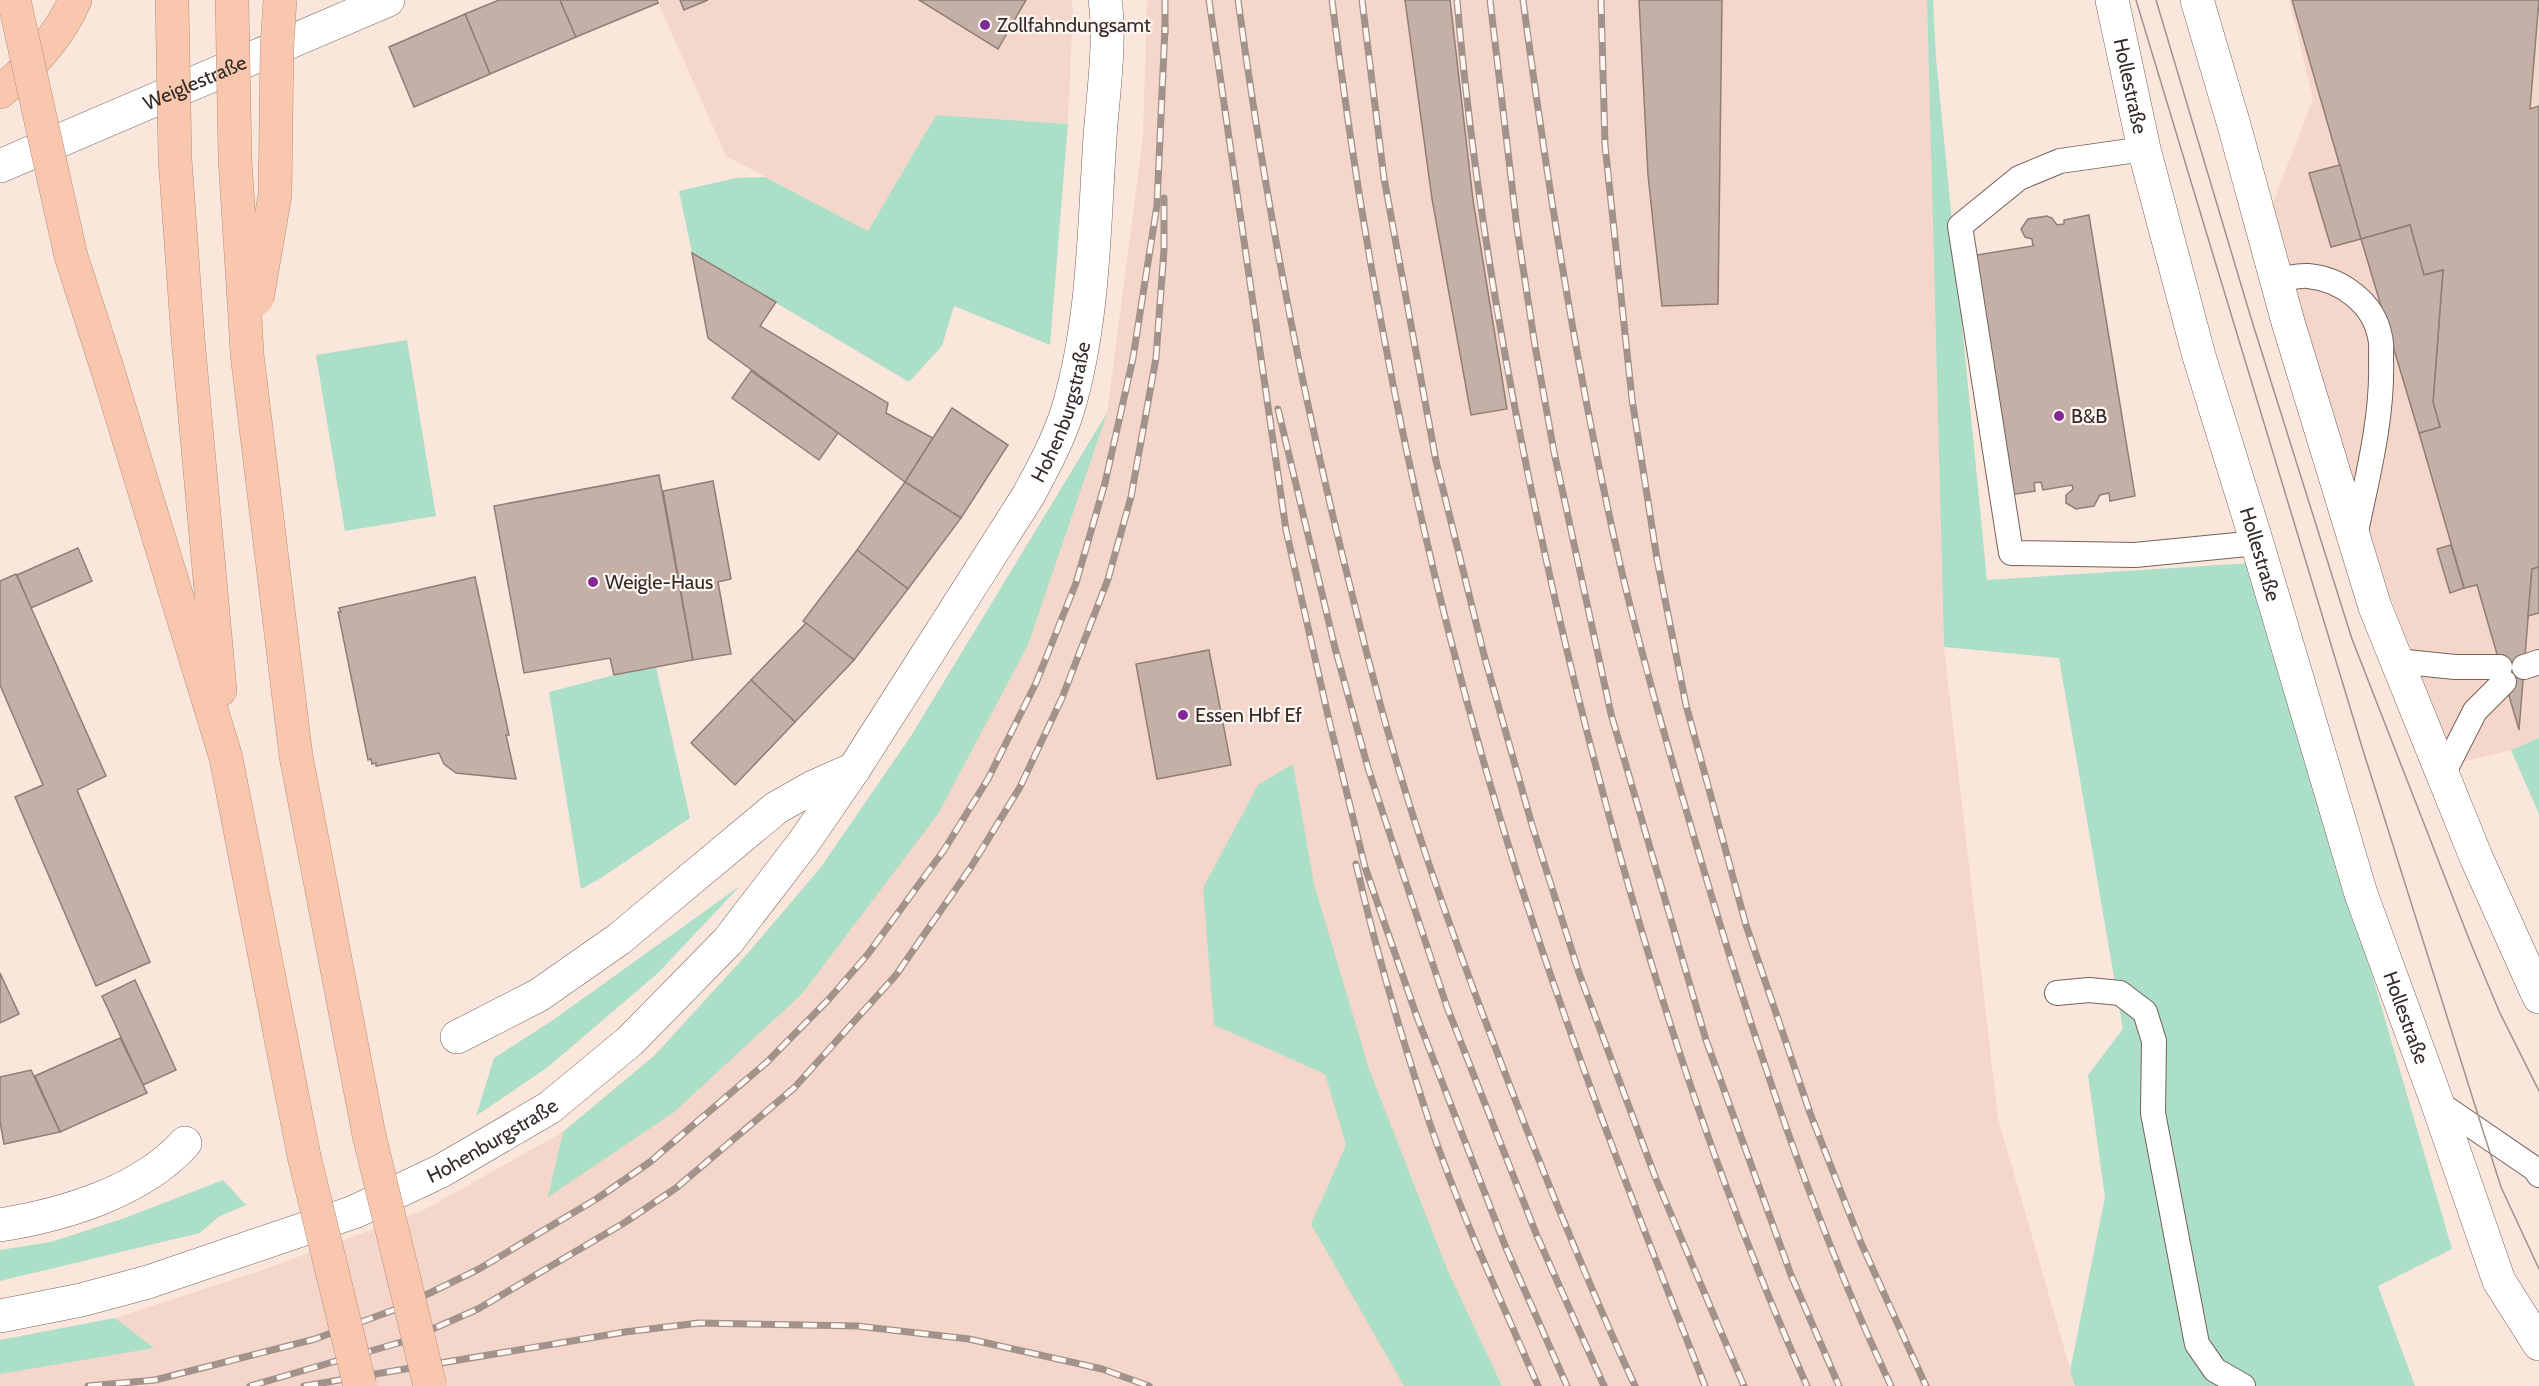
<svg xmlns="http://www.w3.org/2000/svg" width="2539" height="1386" font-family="Cabin,sans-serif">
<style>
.built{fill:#f4d7ca}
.green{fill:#acdfc7}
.building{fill:#c4b0a6;stroke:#907e74;stroke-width:1.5}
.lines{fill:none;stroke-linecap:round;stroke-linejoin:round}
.service-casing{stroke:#746259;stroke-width:26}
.minor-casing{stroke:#746259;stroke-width:34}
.secondary-casing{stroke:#746259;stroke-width:34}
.motorway-casing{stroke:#b3907f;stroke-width:34}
.service{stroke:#fff;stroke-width:24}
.minor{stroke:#fff;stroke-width:33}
.secondary{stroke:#fff;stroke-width:33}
.motorway{stroke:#f8c7ae;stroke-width:33}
.tram{stroke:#a1928a;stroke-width:1.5}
.rail-casing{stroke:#a1928a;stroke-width:7}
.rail{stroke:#fff6f2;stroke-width:4.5;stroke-dasharray:14;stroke-linecap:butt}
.motorway-bridge-casing{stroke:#b3907f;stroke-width:34;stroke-linecap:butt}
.motorway-bridge{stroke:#f8c7ae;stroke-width:33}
.poi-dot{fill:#802896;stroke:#fff6f2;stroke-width:2}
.labels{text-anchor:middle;stroke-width:4.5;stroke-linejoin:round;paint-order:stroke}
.poi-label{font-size:20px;fill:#332b27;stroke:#fff6f2;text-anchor:start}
.street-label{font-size:20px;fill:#332b27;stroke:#fff6f2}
</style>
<rect width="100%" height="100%" fill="#fbe6dc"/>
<g class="built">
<path d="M657 0H1071L1073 9 1068 124 936 115 868 231 726 156Z"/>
<path d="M1147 0H1927L1944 647 1998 1118 2075 1386H0V1340L115 1318 257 1272 422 1211 563 1132 655 1055 749 952 821 867 911 736 1107 413 1143 137Z"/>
<path d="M2289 0H2539V738L2511 750 2454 764 2396 613 2349 472 2271 208 2313 99Z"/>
</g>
<g class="green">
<path d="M1927 0H1933L1936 58 1987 580 2252 563 2452 1249 2378 1286 2415 1386H2075L2070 1371 2105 1197 2088 1075 2123 1029 2059 658 1944 647Z"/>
<path d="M936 115 1068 124 1050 345 954 306 942 346 909 382 692 253 679 191 736 178 765 177 868 231Z"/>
<path d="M407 340 436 516 345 531 316 355Z"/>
<path d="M1107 413 1028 645 938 814 802 994 673 1113 548 1197 563 1132 655 1055 749 952 821 867 911 736Z"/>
<path d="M656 667 690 818 601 878 581 889 549 692 614 675Z"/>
<path d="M2539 738V814L2511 750Z"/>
<path d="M1293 764 1314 884 1369 1069 1447 1269 1502 1386H1404L1311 1224 1346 1145 1325 1074 1214 1025 1203 888 1258 785Z"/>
<path d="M740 886 658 973 548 1067 476 1116 494 1058 553 1020Z"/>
<path d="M223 1180 246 1205 218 1217 200 1233 0 1281V1250L51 1242 125 1218Z"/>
<path d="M115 1318 154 1348 0 1374V1340Z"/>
</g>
<g class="building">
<path d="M499 0H560L576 37 490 74 465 14Z"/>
<path d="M560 0H657L658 3 576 37Z"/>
<path d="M680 0H708L684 10Z"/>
<path d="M919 0H1026L998 49Z"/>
<path d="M1405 0H1450L1473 200 1507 409 1471 415 1432 199Z"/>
<path d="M1639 0H1722L1718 304 1662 306 1648 175Z"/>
<path d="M2292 0H2539L2530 109 2539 106V567L2532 569 2519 730 2477 585 2464 588 2419 433 2440 427 2433 402 2443 270 2424 275 2410 225 2361 239Z"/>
<path d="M465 14 490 74 414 107 389 47Z"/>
<path d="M2340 165 2361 239 2331 247 2309 173Z"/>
<path d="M2089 215 2135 496 2110 501 2109 493 2100 495 2094 506 2076 509 2066 503V495L2073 489 2072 485 2043 490 2041 482 2034 483 2035 491 2010 495 1970 256 2033 246 2032 239 2025 237 2021 229 2028 219 2047 216 2052 218 2057 225 2064 224V220Z"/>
<path d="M2410 225 2424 275 2443 270 2433 402 2440 427 2419 433 2361 239Z"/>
<path d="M692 253 776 302 760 326 888 403 886 413 933 438 905 482 708 338Z"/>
<path d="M751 371 838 433 819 460 732 398Z"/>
<path d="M952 408 1008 445 961 518 905 482Z"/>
<path d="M659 475 693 660 614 675 610 658 524 673 494 506Z"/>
<path d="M713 481 731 579 718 582 731 654 693 660 663 491Z"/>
<path d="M905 482 961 518 908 589 857 550Z"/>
<path d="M2451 545 2464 588 2450 593 2437 549Z"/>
<path d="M78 548 92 581 31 608 17 575Z"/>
<path d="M857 550 908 589 854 660 803 621Z"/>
<path d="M2539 567V613L2528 616 2532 569Z"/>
<path d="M16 574 106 776 77 790 150 962 96 986 15 797 43 785 0 685V581Z"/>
<path d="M475 577 509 735H506L516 779 456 773 444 764 439 753 376 766V763L372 764 371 759 368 760 338 612H341L339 608Z"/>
<path d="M806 623 854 660 795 722 751 680Z"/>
<path d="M1209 650 1231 765 1157 779 1136 664Z"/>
<path d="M751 680 795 722 735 785 691 743Z"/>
<path d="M0 973 19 1014 0 1023Z"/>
<path d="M135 980 176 1070 143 1085 102 996Z"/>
<path d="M120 1038 147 1093 60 1132 35 1076Z"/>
<path d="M31 1070 60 1132 4 1144 0 1121V1077Z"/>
</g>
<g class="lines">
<g class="service-casing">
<g id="service">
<path d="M2144 149 2060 161 2019 178 1960 226 2011 553 2135 555 2257 543"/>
<path d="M2276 280C2286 279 2298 275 2308 276 2341 279 2374 303 2380 337 2382 344 2381 352 2381 360 2383 419 2367 478 2355 536"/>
<path d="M2396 661 2455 667H2500"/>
<path d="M2524 667 2539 662"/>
<path d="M2443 774 2475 711 2504 682"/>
<path d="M2057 993 2089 990 2120 993 2145 1012 2154 1041 2153 1113 2197 1344 2215 1370 2243 1386"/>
<path d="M2437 1102 2535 1169 2539 1175"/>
</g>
</g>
<g class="minor-casing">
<g id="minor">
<path id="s1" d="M0 166 388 0"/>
<path d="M457 1037 539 995 619 939 776 808 813 787 854 769"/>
<path d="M0 1225C63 1215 141 1192 185 1143"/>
<path id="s2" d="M0 1316 81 1300 148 1282 354 1212 441 1171 549 1108 630 1041 728 941 804 842 854 769 1028 496C1043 468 1059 439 1068 409 1094 322 1094 227 1100 137 1103 95 1111 41 1105 0"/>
</g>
</g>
<g class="secondary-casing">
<g id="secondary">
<path id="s3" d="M2112 0 2144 149 2199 356 2257 543 2361 894 2437 1102 2499 1281 2539 1344"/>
<path d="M2197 0 2234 125 2288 322 2375 607 2476 857 2539 997"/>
</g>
</g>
<g class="motorway-casing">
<g id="motorway">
<path d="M0 92C31 67 59 37 75 0"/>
<path d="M245 317 247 354 296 756 369 1135"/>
<path d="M188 339 220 690"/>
<path d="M108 371 226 758 304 1156"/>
</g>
</g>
<use href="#service" class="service"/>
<use href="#minor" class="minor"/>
<use href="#secondary" class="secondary"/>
<use href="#motorway" class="motorway"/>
<g class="tram">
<path d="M2136 0 2362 747 2484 1134 2501 1187 2539 1269"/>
<path d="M2156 0 2251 318 2352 639 2469 939 2499 1011 2539 1091"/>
</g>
<g class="rail-casing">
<g id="rail">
<path d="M1165 0V33"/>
<path d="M1209 0 1286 530 1329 720 1365 867 1417 1017 1506 1248 1567 1386"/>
<path d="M1238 0C1265 198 1301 392 1350 586 1370 668 1391 750 1418 831 1450 930 1487 1027 1525 1125 1560 1213 1595 1300 1635 1386"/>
<path d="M1332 0C1368 295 1427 586 1516 870 1571 1045 1638 1215 1705 1386"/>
<path d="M1362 0 1384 178 1436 461 1484 655 1532 825 1579 973 1656 1179 1744 1386"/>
<path d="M1457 0C1477 232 1521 462 1576 688 1635 926 1707 1162 1807 1386"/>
<path d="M1490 0 1517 228 1535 346 1554 452 1611 714 1706 1040 1791 1275 1839 1386"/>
<path d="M1523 0C1549 194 1579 387 1623 577 1650 689 1683 801 1716 911 1765 1073 1819 1233 1891 1386"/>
<path d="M1601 0 1605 145 1632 399 1657 559 1686 705 1746 925 1810 1113 1861 1243 1926 1386"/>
<path d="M1278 409 1335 648 1368 768 1447 1007 1537 1236 1604 1386"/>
<path d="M1356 864C1376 951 1402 1039 1430 1124 1460 1213 1501 1300 1538 1386"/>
<path d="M88 1386 155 1380 315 1339 399 1308 479 1269 598 1198 650 1162 767 1062 829 999 868 954 944 850 988 779 1036 683 1076 583 1105 483 1133 358 1157 205 1165 27"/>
<path d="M250 1386 405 1341 478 1309 624 1223 676 1188 794 1088 896 975 971 867 1020 787 1062 698 1108 579 1131 497 1156 358 1164 250V198"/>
<path d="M304 1386 625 1332 699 1323 857 1326 969 1339 1102 1369 1149 1386"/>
</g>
</g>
<use href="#rail" class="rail"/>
<g class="motorway-bridge-casing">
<g id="motorway-bridge">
<path d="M14 0 71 256 108 371"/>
<path d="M172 0 175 159 188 339"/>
<path d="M232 0 235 159 245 317"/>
<path d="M257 299 275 195 277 47 280 0"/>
<path d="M369 1135 430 1386"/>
<path d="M304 1156 360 1386"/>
</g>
</g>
<use href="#motorway-bridge" class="motorway-bridge"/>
</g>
<g class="poi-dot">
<circle cx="985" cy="25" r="6"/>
<circle cx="2059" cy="416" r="6"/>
<circle cx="593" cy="582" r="6"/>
<circle cx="1183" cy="715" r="6"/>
</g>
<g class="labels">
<g class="poi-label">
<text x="997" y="32">Zollfahndungsamt</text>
<text x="2071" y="423">B&amp;B</text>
<text x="605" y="589">Weigle-Haus</text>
<text x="1195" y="722">Essen Hbf Ef</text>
</g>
<g class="street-label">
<text dy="7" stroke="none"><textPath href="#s1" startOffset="212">Weiglestraße</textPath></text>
<text dy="7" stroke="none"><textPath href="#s3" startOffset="88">Hollestraße</textPath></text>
<text dy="7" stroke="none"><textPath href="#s2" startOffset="1464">Hohenburgstraße</textPath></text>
<text dy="7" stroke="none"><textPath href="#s3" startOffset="574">Hollestraße</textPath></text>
<text dy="7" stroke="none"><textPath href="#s3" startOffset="1060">Hollestraße</textPath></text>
<text dy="7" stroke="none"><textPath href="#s2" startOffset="525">Hohenburgstraße</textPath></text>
</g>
</g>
</svg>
